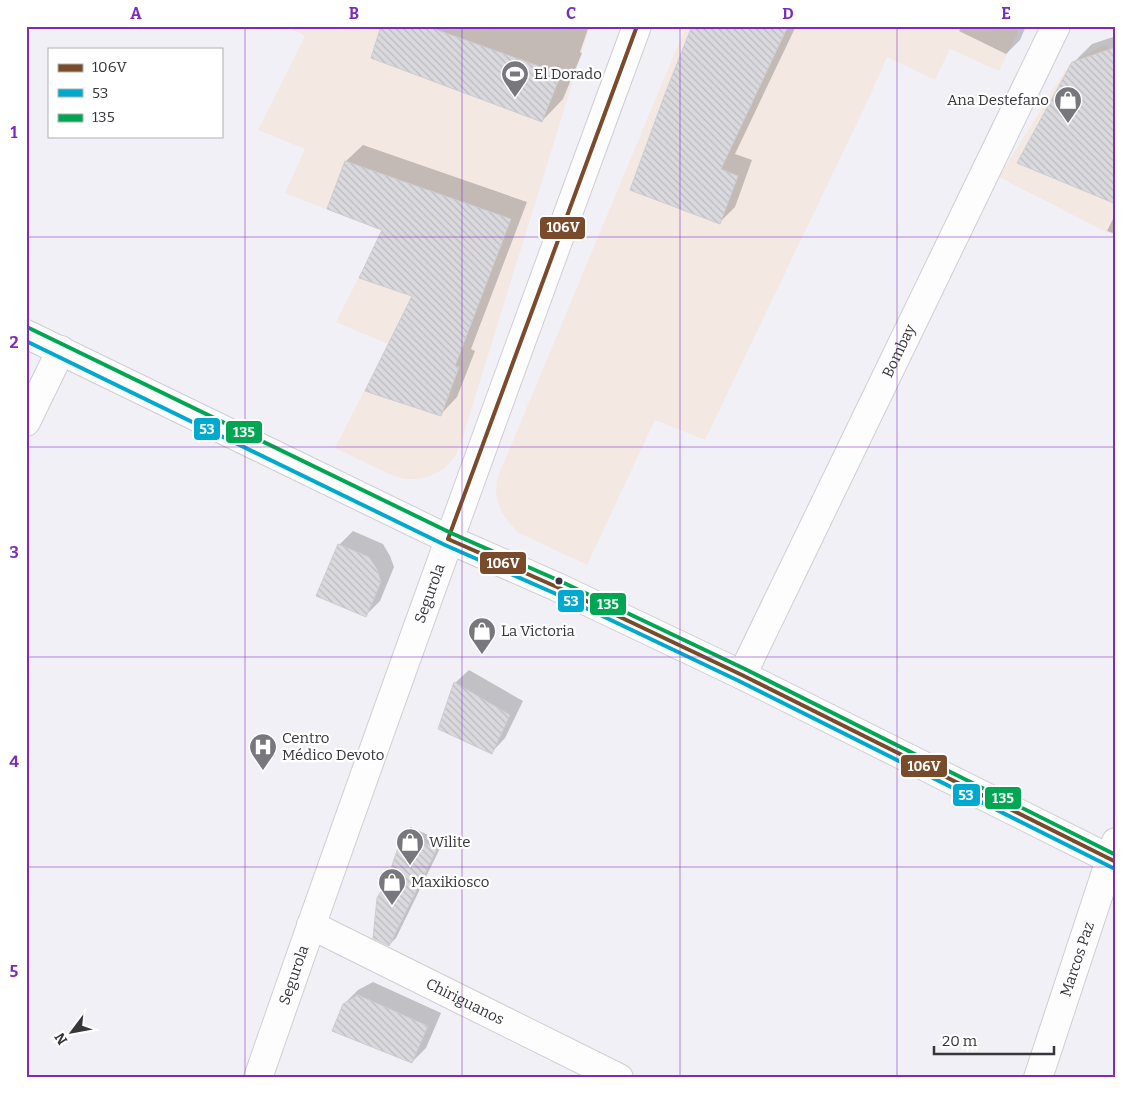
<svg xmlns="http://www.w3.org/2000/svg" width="1142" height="1104" font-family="Bitter,serif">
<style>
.commercial{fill:#f4e8e3}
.shadow{fill:#0003}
.building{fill:url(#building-back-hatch);stroke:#cdccd1}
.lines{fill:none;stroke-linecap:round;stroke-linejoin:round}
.minor-casing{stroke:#cfced3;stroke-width:30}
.minor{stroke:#fdfdfe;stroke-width:28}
.bus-1-casing{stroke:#fff;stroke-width:8}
.bus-2-casing{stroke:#fff;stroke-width:8}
.bus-3-casing{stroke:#fff;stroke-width:8}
.bus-1{stroke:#7a4b2a;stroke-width:4}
.bus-2{stroke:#00a9ce;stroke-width:4}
.bus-3{stroke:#00a651;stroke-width:4}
.grid{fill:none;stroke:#7b2cbf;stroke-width:1;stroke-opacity:0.55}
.bus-dot{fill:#37363b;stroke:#fff;stroke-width:2}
.labels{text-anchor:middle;stroke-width:4.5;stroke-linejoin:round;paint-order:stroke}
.poi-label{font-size:15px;fill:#37363b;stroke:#fff;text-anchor:start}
.street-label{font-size:15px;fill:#37363b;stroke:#fff}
.line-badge{stroke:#fff;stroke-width:2}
.badge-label{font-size:14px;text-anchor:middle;font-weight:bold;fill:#fff}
.neatline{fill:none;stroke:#7b2cbf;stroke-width:2}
.grid-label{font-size:16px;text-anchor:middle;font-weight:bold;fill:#7b2cbf}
</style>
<defs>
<pattern id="building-back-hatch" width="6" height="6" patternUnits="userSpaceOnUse" patternTransform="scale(1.25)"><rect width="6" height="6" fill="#dad9de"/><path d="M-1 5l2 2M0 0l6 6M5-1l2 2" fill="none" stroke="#bcbbbf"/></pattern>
</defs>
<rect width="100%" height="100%" fill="#f2f0f7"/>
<g class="commercial">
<path d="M286 26H590L459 449 455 457 444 469 428 477 417 479H405L391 475 335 448 388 344 336 322 382 231 285 193 305 149 258 130 305 36Z"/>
<path d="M686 26H1016L1018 32 999 71 950 49 935 80 887 57 870 96 705 440 655 420 587 565 519 533 508 522 500 509 496 494 497 479Z"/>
<path d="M1104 45 1116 52V235L1106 232 999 177 1069 64Z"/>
</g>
<g class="shadow">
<path d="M383 26H589L580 52 582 53 563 99 542 121Z"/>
<path d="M693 26H796L735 154 752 160 735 207 719 223Z"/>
<path d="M962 26H1026L1020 40 1006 54 959 31Z"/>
<path d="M1116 36V203L1073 63 1092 44Z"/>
<path d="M363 145 527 202 471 349 475 351 457 397 441 414 413 295 384 230 328 208 346 161Z"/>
<path d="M1116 213V234L1107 231Z"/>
<path d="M353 531 383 544 390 556 394 567 380 601 366 615 339 545Z"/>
<path d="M469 670 523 701 505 738 492 752 455 683Z"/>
<path d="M411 827 443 842 396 938 389 945 387 883 404 834Z"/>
<path d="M373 982 441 1013 426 1048 412 1062 344 1004 358 990Z"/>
</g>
<g class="building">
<path d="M381 26H426L561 74 542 122 371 58Z"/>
<path d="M692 26H788L721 169 738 176 720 224 630 190 665 94Z"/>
<path d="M1116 47V204L1017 163 1072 62Z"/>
<path d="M345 161 511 219 455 366 459 367 441 416 365 391 412 296 359 278 382 230 327 209Z"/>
<path d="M338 544 369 557 377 569 381 582 366 617 316 596Z"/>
<path d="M454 682 510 715 492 754 438 729Z"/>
<path d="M403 833 437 849 389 946 373 938 377 898 386 883Z"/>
<path d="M358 995 428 1026 412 1063 332 1031 343 1004Z"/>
</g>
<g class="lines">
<g class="minor-casing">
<g id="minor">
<path d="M26 334 448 539 557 587 742 675 1116 862"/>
<path d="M26 422 61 350"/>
<path id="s1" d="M742 675 1056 26"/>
<path id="s2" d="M311 925 619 1078"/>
<path id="s3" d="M258 1078C380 726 508 376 637 26"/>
<path id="s4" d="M1038 1078 1116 842"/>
</g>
</g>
<use href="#minor" class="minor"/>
<g class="bus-1-casing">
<path id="bus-1" d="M637 26 448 539 557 587 742 675 1116 862"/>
</g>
<g class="bus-2-casing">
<path id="bus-2" d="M26 341 445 545 554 593 739 681 1113 868"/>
</g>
<g class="bus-3-casing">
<path id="bus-3" d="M29 328 451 533 560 581 745 669 1116 855"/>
</g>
<use href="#bus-1" class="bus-1"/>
<use href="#bus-2" class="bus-2"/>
<use href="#bus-3" class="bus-3"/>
</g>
<path class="grid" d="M245 26V1078M462 26V1078M680 26V1078M897 26V1078M26 237H1116M26 447H1116M26 657H1116M26 867H1116"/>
<defs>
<g id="stadium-pin" transform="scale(1.4375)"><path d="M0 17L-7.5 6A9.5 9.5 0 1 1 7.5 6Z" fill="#78777d" stroke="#fff"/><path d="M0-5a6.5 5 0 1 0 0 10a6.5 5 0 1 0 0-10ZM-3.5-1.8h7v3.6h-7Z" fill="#fff"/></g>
<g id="shop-pin" transform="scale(1.4375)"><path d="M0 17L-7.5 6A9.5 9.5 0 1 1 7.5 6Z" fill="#78777d" stroke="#fff"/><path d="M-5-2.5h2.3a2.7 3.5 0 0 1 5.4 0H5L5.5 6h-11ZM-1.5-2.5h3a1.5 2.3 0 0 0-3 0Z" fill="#fff"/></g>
<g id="hospital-pin" transform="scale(1.4375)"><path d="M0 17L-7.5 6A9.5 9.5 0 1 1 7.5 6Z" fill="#78777d" stroke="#fff"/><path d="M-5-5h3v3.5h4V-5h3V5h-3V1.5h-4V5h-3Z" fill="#fff"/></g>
</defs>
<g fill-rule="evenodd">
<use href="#stadium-pin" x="515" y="74"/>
<use href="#shop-pin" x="1068" y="100"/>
<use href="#shop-pin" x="482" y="631"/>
<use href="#hospital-pin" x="263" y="747"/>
<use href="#shop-pin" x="410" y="842"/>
<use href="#shop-pin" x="392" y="882"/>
</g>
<circle class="bus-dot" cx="559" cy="581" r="4.5"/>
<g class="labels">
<g class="poi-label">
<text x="534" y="79">El Dorado</text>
<text x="1049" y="105" text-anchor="end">Ana Destefano</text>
<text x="501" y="636">La Victoria</text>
<text x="282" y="743">Centro<tspan x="282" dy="17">Médico Devoto</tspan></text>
<text x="429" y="847">Wilite</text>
<text x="411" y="887">Maxikiosco</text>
</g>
<g class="street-label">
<text dy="5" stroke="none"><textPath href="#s1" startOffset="360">Bombay</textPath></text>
<text dy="5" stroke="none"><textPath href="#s3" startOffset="514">Segurola</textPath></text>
<text dy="5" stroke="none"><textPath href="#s4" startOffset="125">Marcos Paz</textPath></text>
<text dy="5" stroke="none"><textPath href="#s3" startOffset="109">Segurola</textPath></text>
<text dy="5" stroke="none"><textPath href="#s2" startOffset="172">Chiriguanos</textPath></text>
</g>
</g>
<g class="line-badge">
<rect x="539" y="216" width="47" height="24" rx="5" fill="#7a4b2a"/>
<rect x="193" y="417" width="28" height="24" rx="5" fill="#00a9ce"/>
<rect x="225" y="420" width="38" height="24" rx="5" fill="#00a651"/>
<rect x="479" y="551" width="48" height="24" rx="5" fill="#7a4b2a"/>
<rect x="557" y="589" width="28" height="24" rx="5" fill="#00a9ce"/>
<rect x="589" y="592" width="38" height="24" rx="5" fill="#00a651"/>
<rect x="900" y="754" width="48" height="24" rx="5" fill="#7a4b2a"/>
<rect x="952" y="783" width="29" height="24" rx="5" fill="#00a9ce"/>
<rect x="984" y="786" width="38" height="24" rx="5" fill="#00a651"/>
</g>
<g class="badge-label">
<text x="563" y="232">106V</text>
<text x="207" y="434">53</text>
<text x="244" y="437">135</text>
<text x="503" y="568">106V</text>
<text x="571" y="606">53</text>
<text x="608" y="609">135</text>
<text x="924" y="771">106V</text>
<text x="966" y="800">53</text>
<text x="1003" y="803">135</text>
</g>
<rect width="1142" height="1104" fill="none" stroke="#ffffff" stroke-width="55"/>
<rect x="48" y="48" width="175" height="90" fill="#ffffff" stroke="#afafb1"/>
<rect x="58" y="64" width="25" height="8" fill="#7a4b2a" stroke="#afafb1"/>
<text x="92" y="72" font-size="15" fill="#37363b">106V</text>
<rect x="58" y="89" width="25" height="8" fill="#00a9ce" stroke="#afafb1"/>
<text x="92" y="98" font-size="15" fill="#37363b">53</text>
<rect x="58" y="114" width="25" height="8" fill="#00a651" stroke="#afafb1"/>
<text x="92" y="122" font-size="15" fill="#37363b">135</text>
<g transform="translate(72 1032) rotate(238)" stroke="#ffffff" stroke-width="4" paint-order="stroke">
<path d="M0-4L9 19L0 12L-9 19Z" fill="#37363b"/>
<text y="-8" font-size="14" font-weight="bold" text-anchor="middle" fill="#37363b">N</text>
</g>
<path d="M934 1046v8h120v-8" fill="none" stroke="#37363b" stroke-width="2.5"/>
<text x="942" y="1046" font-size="15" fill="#37363b" stroke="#ffffff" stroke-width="4" paint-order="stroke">20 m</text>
<rect x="28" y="28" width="1086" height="1048" class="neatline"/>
<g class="grid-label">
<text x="136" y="19">A</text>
<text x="354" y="19">B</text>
<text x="571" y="19">C</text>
<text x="788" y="19">D</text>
<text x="1006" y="19">E</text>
<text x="14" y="138">1</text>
<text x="14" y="348">2</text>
<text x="14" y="558">3</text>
<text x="14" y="767">4</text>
<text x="14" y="977">5</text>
</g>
</svg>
